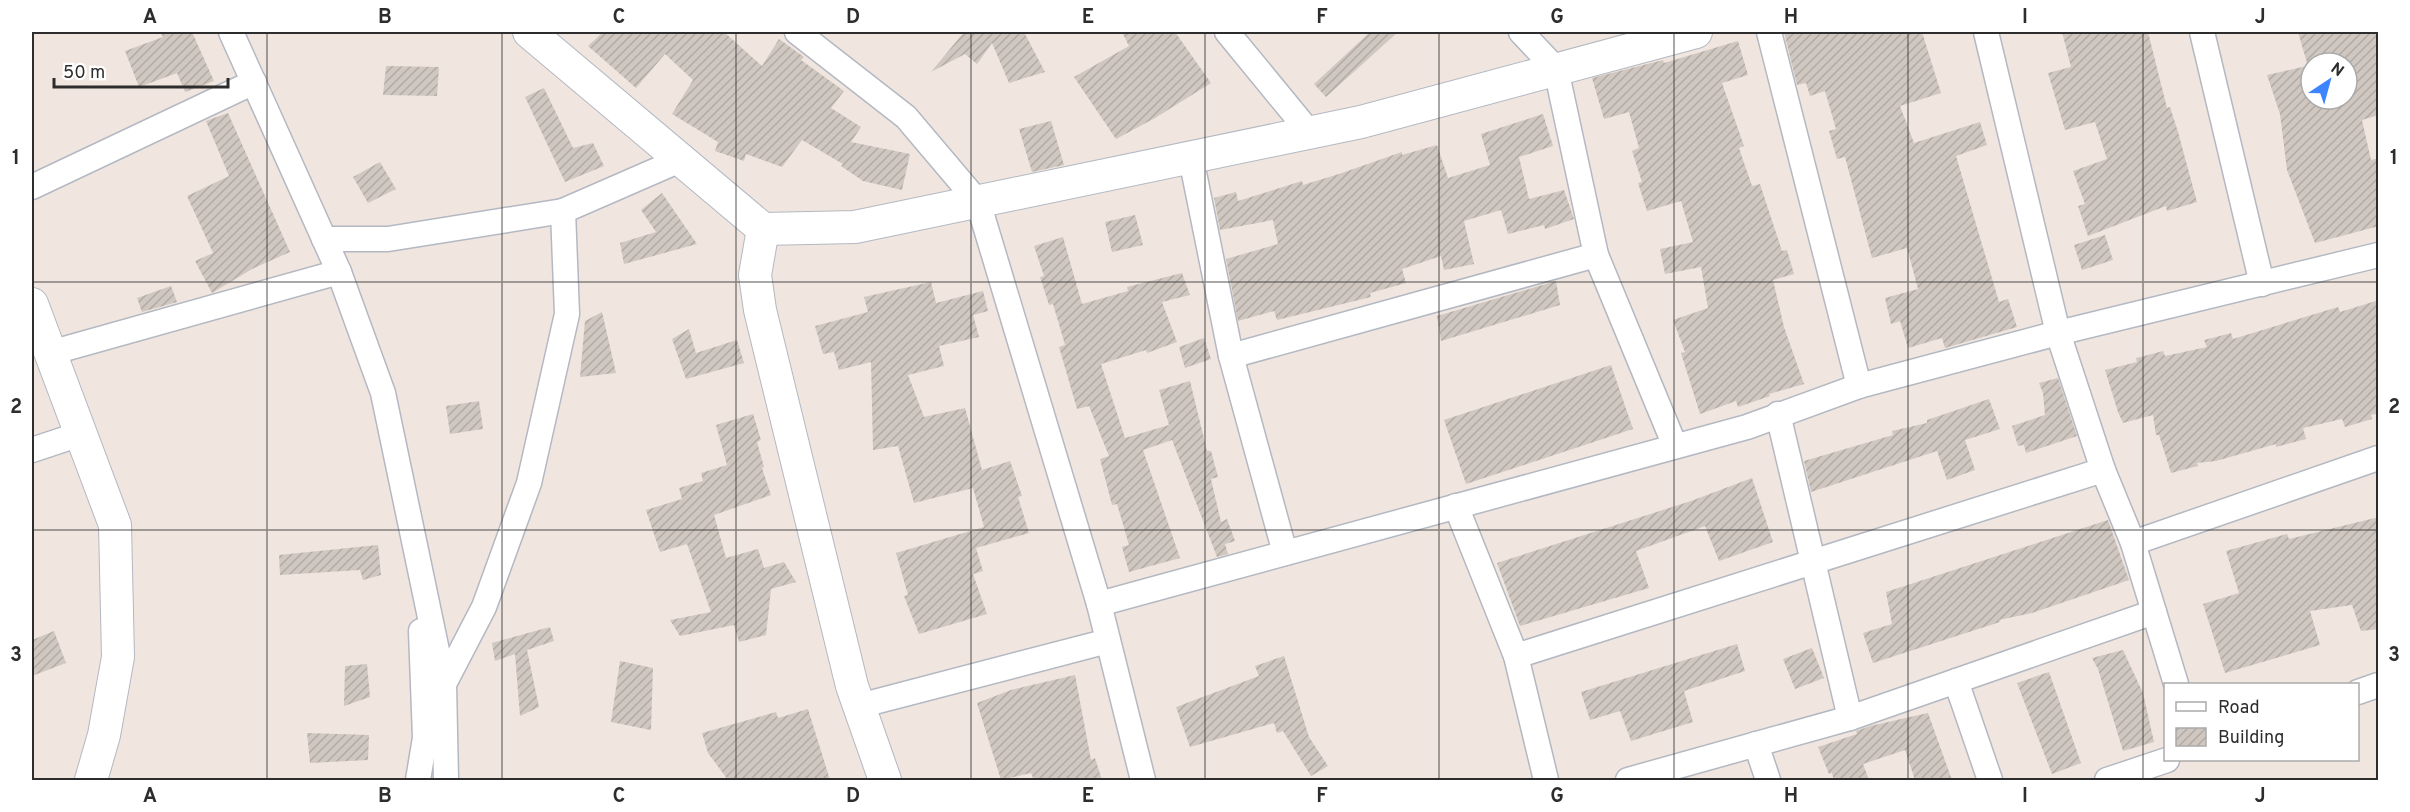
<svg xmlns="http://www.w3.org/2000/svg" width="2410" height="812" font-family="Overpass,sans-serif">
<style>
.building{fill:url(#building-hatch)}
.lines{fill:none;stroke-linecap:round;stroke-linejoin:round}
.minor-casing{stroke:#b3b8c2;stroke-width:27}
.tertiary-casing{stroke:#b3b8c2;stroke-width:34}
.minor{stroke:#fff;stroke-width:24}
.tertiary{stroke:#fff;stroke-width:32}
.grid{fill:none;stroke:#2d2d2d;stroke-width:1.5;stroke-opacity:0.55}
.neatline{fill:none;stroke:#2d2d2d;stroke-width:2}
.grid-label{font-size:20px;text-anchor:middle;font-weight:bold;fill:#2d2d2d}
</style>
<defs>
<pattern id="building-hatch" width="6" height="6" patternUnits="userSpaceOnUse" patternTransform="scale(1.5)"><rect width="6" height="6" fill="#cfc7c0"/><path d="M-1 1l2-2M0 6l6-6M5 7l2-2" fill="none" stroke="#b2aba5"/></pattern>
</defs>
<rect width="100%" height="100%" fill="#f0e6df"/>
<g class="building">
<path d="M160 32H192L214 81 185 92 177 73 139 87 125 51 163 37Z"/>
<path d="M603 32H724L762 66 779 39 804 57 801 60 844 91 831 108 861 127 851 142 910 154 902 190 863 181 841 166 843 164 802 140 782 167 746 154 744 161 715 151 718 142 672 114 693 80 665 54 636 88 588 46Z"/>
<path d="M964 32H1024L1045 72 1009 83 992 43 977 64 965 54 931 72Z"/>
<path d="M1122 32H1175L1211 83 1155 118 1116 139 1074 77 1129 46Z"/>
<path d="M1370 32H1398L1326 97 1314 84Z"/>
<path d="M1784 32H1922L1941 93 1900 106 1914 143 1980 122 1987 145 1956 156 1999 302 2008 299 2017 327 1945 348 1942 338 1908 348 1900 321 1891 324 1885 298 1918 289 1907 248 1872 258 1845 157 1837 159 1829 131 1836 129 1825 91 1810 96 1806 83 1797 85Z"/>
<path d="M2062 32H2148L2167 108 2170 107 2178 132 2197 202 2167 211 2166 206 2088 236 2078 206 2085 204 2073 171 2107 159 2095 122 2065 130 2048 73 2071 67Z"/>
<path d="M2298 32H2375L2379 42V115L2362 120 2371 160 2379 158V226L2315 243 2287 170 2280 114 2267 75 2311 65V99H2347V63H2307Z"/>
<path d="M1738 41 1748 75 1722 83 1744 146 1739 148 1752 186 1760 184 1782 251 1787 250 1794 274 1773 280 1784 327 1804 384 1769 394 1770 396 1738 407 1736 401 1700 414 1681 353 1685 352 1673 320 1708 308 1701 267 1665 274 1660 249 1693 242 1681 201 1647 211 1638 183 1642 182 1632 151 1639 148 1629 112 1604 119 1592 78 1663 60 1664 63Z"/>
<path d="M386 66 439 67 437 96 383 95Z"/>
<path d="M544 88 573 148 593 143 604 166 565 182 525 97Z"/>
<path d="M228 113 290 252 252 269 212 293 195 261 213 253 187 196 229 176 206 121Z"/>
<path d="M1543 114 1553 146 1519 157 1529 199 1564 190 1574 219 1545 229 1544 225 1508 234 1501 210 1464 221 1474 264 1444 270 1441 256 1402 269 1406 283 1370 293 1371 297 1277 320 1274 311 1238 321 1226 259 1278 244 1273 220 1220 230 1214 198 1236 192 1238 201 1302 181 1303 185 1339 174 1402 152V155L1437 145 1448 178 1490 165 1481 134Z"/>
<path d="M1051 121 1064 165 1032 172 1019 129Z"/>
<path d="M380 162 396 189 368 203 353 177Z"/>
<path d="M662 193 697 244 624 264 620 243 656 232 641 210Z"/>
<path d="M1135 215 1143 245 1112 252 1105 222Z"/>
<path d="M2105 235 2113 260 2082 270 2074 245Z"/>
<path d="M1063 237 1082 304 1128 291 1127 287 1182 273 1190 295 1162 302 1177 342 1147 353 1146 350 1101 364 1125 438 1169 425 1159 390 1190 381 1207 451H1211L1218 477 1211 479 1221 522 1227 519 1235 541 1225 544 1228 554 1217 557 1172 440 1143 450 1180 558 1129 572 1122 547 1129 545 1117 504 1112 505 1100 459 1109 456 1089 406 1077 409 1059 347 1065 345 1053 304 1049 305 1040 277 1044 276 1034 246Z"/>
<path d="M1556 281 1560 305 1441 341 1437 316Z"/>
<path d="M931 282 936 303 983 291 988 311 973 315 979 337 939 346 944 366 908 375 924 417 965 408 982 470 1010 461 1022 496 1018 497 1029 533 976 548 983 571 973 574 987 614 919 634 904 596 908 595 896 553 984 527 973 488 914 503 898 446 873 450 871 362 839 370 834 352 823 354 815 326 868 312 864 297Z"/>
<path d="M171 286 177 302 142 312 137 298Z"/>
<path d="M2379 300V413L2371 415 2372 419 2345 427 2342 419 2303 428 2306 439 2276 447V444L2216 461 2197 463 2198 466 2171 473 2159 435H2156L2153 415 2123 423 2118 412 2105 370 2137 362 2136 358 2148 355 2163 351 2165 356 2207 347 2204 340 2216 337 2231 333 2233 339 2338 307 2340 312Z"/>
<path d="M602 312 616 373 580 377 585 321Z"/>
<path d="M689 329 696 353 737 340 744 363 686 379 672 339Z"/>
<path d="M1204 338 1211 359 1185 368 1179 347Z"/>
<path d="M1611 365 1633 429 1466 484 1444 420Z"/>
<path d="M2058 378 2077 436 2026 453 2024 445 2018 446 2012 426 2045 415 2043 393 2039 383Z"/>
<path d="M1989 399 2000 429 1965 440 1975 470 1947 480 1937 451 1811 492 1804 461 1893 435 1892 431 1927 423V420Z"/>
<path d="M479 401 483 429 450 434 446 406Z"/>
<path d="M753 414 761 440 757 442 764 467 762 468 771 495 714 515 726 558 758 549 764 568 784 562 796 582 771 589 766 635 739 642 734 625 680 636 670 620 711 612 687 544 660 552 646 510 682 499 679 488 703 481 701 473 727 465 716 425Z"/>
<path d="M1752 478 1773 542 1719 561 1705 526 1636 551 1649 588 1520 626 1497 563 1691 501Z"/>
<path d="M2379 517V629L2361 631 2352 605 2310 611 2320 645 2225 673 2203 604 2239 593 2226 551 2287 534 2289 539Z"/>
<path d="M2108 520 2129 580 2032 613 1999 620 2000 622 1873 663 1863 633 1892 624 1886 592Z"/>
<path d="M378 545 381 575 363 580 360 570 280 575 279 555Z"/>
<path d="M550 627 554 641 527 650 539 707 520 716 515 654 495 661 492 643Z"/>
<path d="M54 631 66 663 32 676V640Z"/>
<path d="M1737 644 1745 671 1684 691 1693 722 1631 741 1620 711 1590 720 1581 692Z"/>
<path d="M1812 648 1824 678 1795 689 1783 659Z"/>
<path d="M2123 650 2143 693 2154 742 2123 751 2098 669 2092 658Z"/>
<path d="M1284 656 1309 737 1328 766 1311 776 1283 731 1277 733 1274 723 1190 747 1176 707 1259 676 1255 666Z"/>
<path d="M620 661 653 668 651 730 611 722Z"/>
<path d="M367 664 370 697 344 706 345 666Z"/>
<path d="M2049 672 2081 763 2052 774 2017 683Z"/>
<path d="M1075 675 1091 760 1095 758 1102 780H1034L1031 773 1001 780 977 703 1011 690Z"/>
<path d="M808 709 830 780H728L708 753 702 733 776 712 778 718Z"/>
<path d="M1928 713 1952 780H1915L1905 750 1863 764 1869 780H1834L1832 773 1829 774 1818 747 1857 734 1856 731 1870 726Z"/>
<path d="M307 733 369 735 368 760 310 763Z"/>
</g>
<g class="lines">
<g class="minor-casing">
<g id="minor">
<path d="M797 32 906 117 978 202 1099 604 1747 427 1859 386 2058 333 2378 255"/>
<path d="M1227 32 1310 133"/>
<path d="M1769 32 1859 386"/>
<path d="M1986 32 2058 333 2103 470 2133 543 2378 458"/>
<path d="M2202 32 2262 284"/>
<path d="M1191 158 1231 356 1285 553"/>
<path d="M32 187 254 82"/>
<path d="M324 239H388L563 211 680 160"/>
<path d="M1596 255 1675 446"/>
<path d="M339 272 383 393 444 684"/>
<path d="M50 353 339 272 231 32"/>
<path d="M1231 356 1596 255 1556 69 1521 32"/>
<path d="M1778 414 1850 718 2154 612"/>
<path d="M32 450 80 434"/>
<path d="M1456 506 1516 656 1546 780"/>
<path d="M2133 543 2176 684"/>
<path d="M1099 604 1143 780"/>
<path d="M1516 656 2103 470"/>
<path d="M1956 681 1990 780"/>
<path d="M2358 692 2378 685"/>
<path d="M859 706 1108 641"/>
<path d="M1756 744 1768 780"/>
<path d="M418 780 425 738 421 631"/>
<path d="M446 780 444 684 484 607 529 483 567 314 563 211"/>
<path d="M1628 780 1850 718"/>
<path d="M2107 780 2167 760"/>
</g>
</g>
<g class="tertiary-casing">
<g id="tertiary">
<path d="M529 32 763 229 855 227 1361 122 1696 32"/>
<path d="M763 229 755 275 760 310 852 686 885 780"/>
<path d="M32 304 115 525 118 657 104 735 91 780"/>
</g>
</g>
<use href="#minor" class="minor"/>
<use href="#tertiary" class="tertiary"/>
</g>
<path class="grid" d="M267 32V780M502 32V780M736 32V780M971 32V780M1205 32V780M1439 32V780M1674 32V780M1908 32V780M2143 32V780M32 282H2378M32 530H2378"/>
<rect width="2410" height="812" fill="none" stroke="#ffffff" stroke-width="66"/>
<rect x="2164" y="683" width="195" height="78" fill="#ffffff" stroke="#ababab" stroke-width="1.5"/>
<rect x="2176" y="702" width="30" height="9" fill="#ffffff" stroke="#ababab" stroke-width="1.5"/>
<text x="2218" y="713" font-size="18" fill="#2d2d2d">Road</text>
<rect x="2176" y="728" width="30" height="18" fill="url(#building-hatch)" stroke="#ababab" stroke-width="1.5"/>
<text x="2218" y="743" font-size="18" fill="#2d2d2d">Building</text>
<g transform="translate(2329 81) rotate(36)"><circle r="28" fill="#ffffff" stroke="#ababab" stroke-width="1.5"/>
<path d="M0-4.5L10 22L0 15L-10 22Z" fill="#3d84ff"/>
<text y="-9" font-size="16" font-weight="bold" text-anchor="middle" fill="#2d2d2d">N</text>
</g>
<path d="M54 78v9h174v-9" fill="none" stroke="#2d2d2d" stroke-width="3"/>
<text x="63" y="78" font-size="18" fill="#2d2d2d" stroke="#ffffff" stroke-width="4.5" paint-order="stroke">50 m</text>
<rect x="33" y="33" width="2344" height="746" class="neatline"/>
<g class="grid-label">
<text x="150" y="23">A</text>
<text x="385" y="23">B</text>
<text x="619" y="23">C</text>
<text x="853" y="23">D</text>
<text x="1088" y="23">E</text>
<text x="1322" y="23">F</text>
<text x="1557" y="23">G</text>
<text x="1791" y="23">H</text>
<text x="2025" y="23">I</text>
<text x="2260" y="23">J</text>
<text x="16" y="164">1</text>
<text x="2394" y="164">1</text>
<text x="16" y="413">2</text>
<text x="2394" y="413">2</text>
<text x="16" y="661">3</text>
<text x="2394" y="661">3</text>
<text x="150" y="802">A</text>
<text x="385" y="802">B</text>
<text x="619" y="802">C</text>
<text x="853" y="802">D</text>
<text x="1088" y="802">E</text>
<text x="1322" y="802">F</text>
<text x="1557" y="802">G</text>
<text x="1791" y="802">H</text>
<text x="2025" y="802">I</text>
<text x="2260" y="802">J</text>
</g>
</svg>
